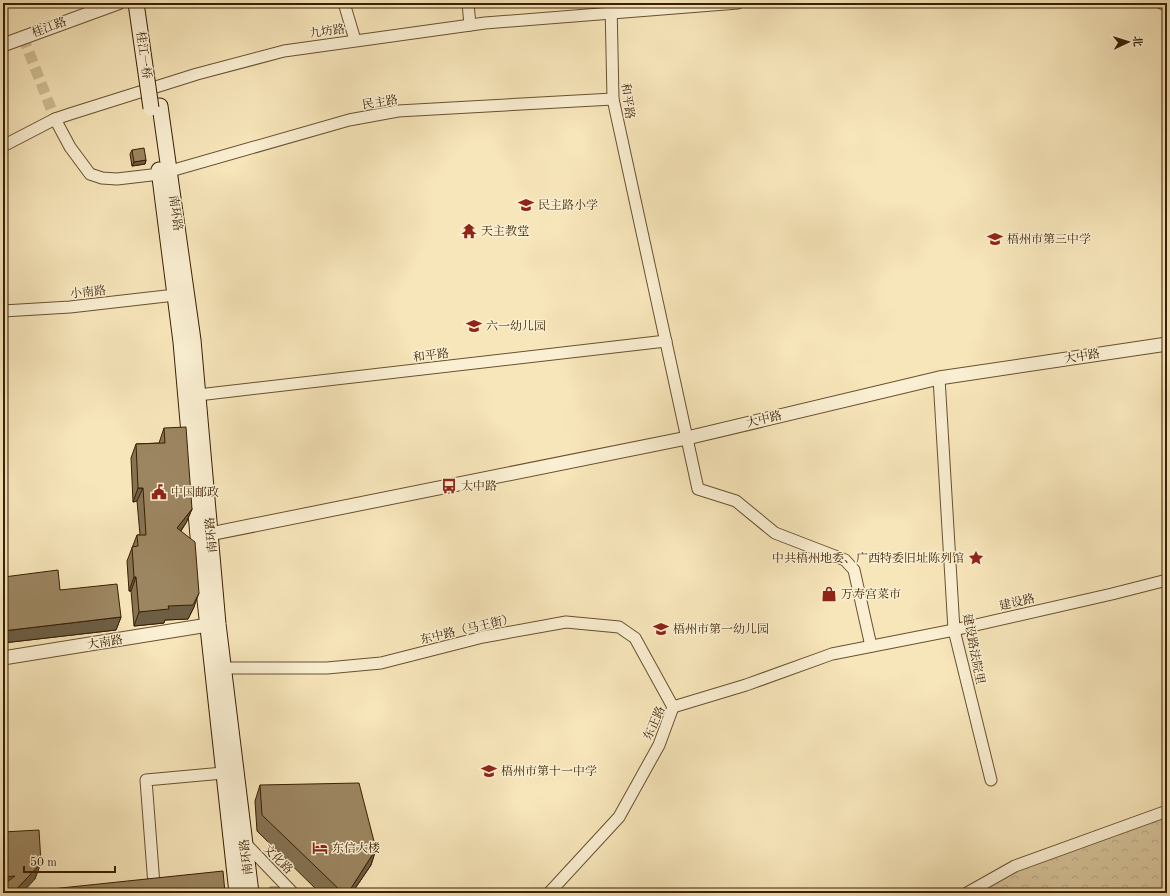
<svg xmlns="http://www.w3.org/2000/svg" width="1170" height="896" font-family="'Old Standard TT','Noto Serif SC',serif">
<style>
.park{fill:url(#park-crowns);stroke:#88724e}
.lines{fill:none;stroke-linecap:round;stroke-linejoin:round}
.minor-tunnel{stroke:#d1be95;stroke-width:11;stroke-dasharray:11 5.5;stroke-linecap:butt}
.minor-casing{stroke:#68512f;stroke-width:13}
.tertiary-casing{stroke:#68512f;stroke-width:15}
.secondary-casing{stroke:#391f01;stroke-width:17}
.minor{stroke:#faefd2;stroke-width:11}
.tertiary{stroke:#faefd2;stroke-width:13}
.secondary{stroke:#faefd2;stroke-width:15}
.secondary-bridge-casing{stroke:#391f01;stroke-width:17;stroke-linecap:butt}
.secondary-bridge{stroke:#faefd2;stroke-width:15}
.wall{fill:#867353;stroke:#391f01}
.shaded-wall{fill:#6d5e44;stroke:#391f01}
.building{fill:#9c8661;stroke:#391f01}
.labels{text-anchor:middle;stroke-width:3;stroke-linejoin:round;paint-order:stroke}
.street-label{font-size:12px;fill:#391f01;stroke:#faefd2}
.poi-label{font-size:12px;fill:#391f01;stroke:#faefd2;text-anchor:start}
</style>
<defs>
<pattern id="park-crowns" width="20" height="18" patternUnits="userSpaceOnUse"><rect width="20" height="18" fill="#d7c49b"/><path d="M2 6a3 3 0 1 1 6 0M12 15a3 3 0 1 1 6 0" fill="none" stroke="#b9a884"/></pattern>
</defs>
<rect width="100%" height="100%" fill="#f7e6ba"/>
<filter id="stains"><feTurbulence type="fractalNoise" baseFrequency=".005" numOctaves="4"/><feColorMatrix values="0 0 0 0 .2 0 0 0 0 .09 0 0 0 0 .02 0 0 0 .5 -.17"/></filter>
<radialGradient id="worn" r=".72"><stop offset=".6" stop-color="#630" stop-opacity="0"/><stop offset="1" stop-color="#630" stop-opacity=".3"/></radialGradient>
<g class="park">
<path d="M1167 810V893H967L1015 866Z"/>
<path d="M270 887H277L287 893H270Z"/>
</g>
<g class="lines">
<path class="minor-tunnel" d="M23 37 55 119"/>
<g class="minor-casing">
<g id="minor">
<path d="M344 3 355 40"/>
<path d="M468 3 470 25"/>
<path d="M611 3 613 99 698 489 736 501 775 533 845 560 854 570 871 646"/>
<path d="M1161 3 1167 4"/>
<path d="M55 119 70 147 90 174 102 178 117 179 160 174 349 120 398 111 613 99"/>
<path d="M3 146 55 119 70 114 197 74 284 51 485 23 738 3"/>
<path d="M3 311 70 307 175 295"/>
<path d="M939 378 954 630 991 780"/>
<path d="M198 395 666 341"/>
<path d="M224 668H327L381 663 483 637 566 622 619 627 635 638 673 707"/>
<path d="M673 707 746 685 832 654 954 630 1112 594 1167 580"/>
<path d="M245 843 293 893"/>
<path d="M154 885 146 780 223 773"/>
<path d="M549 893 619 817 659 745 673 707"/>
<path d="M967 893 1015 866 1167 811"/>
</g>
</g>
<g class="tertiary-casing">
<g id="tertiary">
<path d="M3 45 118 3"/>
<path d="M200 536 687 438 939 378 1167 344"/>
<path d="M3 658 208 625"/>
</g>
</g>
<g class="secondary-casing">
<g id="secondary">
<path d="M160 106 193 340 218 624 251 893"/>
<path d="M159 170 181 342 198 536 237 893"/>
</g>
</g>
<use href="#minor" class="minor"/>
<use href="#tertiary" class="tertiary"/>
<use href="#secondary" class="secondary"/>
<g class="secondary-bridge-casing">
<path id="secondary-bridge" d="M136 3 151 108"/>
</g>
<use href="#secondary-bridge" class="secondary-bridge"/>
</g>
<g class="wall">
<path d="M132 150 146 160 145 164 132 166 130 154Z"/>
<path d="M164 428 192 509 186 523 181 531 194 607 188 619 165 620 164 623 134 626 131 591H129L127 561 137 535H140L137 501 133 502 131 458 136 444 159 443Z"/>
<path d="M4 577 60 590 121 617 116 630 3 643V579Z"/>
<path d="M260 785 376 849 371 865 352 893H320L257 831 255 801Z"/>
</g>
<g class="shaded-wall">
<path d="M146 160 145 164 132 166 134 162Z"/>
<path d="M138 488H143L137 501 133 502Z"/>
<path d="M192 509 186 523 172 542 177 528Z"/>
<path d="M134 577H136L131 591H129Z"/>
<path d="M199 593 194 607 188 619 165 620 164 623 134 626 139 612 168 606Z"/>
<path d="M121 617 116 630 3 643V631Z"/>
<path d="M376 849 371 865 352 893H348Z"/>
<path d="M41 863 35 879 22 893H13Z"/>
<path d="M15 876 3 893V877Z"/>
</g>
<g class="building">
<path d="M144 148 146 160 134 162 132 150Z"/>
<path d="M186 427 192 509 177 528 195 542 199 593 193 605 168 606 169 609 139 612 136 577H134L132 547 138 546 137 535H146L143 488H138L136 444 165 443 164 428Z"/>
<path d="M58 570 60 590 117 584 121 617 3 631V597H6L4 577Z"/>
<path d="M359 783 376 849 348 893H343L262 815 260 785Z"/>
<path d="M39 830 41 863 13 893 223 871 225 893H3V885L15 876 3 877V832Z"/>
</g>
<defs>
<g id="school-bare" transform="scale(1.2)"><path d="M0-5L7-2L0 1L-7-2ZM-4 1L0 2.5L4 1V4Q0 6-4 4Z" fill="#8f2418" stroke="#faefd2" stroke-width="2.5" paint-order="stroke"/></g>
<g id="temple-bare" transform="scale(1.2)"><path d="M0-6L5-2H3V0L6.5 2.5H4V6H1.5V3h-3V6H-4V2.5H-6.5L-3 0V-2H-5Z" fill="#8f2418" stroke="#faefd2" stroke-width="2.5" paint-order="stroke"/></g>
<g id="bus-bare" transform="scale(1.2)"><path d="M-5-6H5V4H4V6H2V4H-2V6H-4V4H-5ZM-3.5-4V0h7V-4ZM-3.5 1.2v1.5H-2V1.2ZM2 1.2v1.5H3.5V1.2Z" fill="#8f2418" stroke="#faefd2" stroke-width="2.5" paint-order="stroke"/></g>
<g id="civic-bare" transform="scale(1.2)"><path d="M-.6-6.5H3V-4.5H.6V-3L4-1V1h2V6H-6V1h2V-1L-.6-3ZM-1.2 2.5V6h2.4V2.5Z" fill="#8f2418" stroke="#faefd2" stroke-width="2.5" paint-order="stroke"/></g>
<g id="sight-bare" transform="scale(1.2)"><path d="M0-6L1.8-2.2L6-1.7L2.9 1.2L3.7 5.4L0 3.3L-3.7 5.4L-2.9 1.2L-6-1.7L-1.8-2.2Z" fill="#8f2418" stroke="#faefd2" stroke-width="2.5" paint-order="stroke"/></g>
<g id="shop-bare" transform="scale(1.2)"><path d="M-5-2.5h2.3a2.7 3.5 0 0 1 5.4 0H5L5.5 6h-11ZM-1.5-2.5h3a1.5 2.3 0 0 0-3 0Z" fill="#8f2418" stroke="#faefd2" stroke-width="2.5" paint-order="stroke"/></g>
<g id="hotel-bare" transform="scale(1.2)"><path d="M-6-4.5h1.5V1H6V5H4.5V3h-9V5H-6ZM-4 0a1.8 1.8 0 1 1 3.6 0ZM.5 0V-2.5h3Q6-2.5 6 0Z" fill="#8f2418" stroke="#faefd2" stroke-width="2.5" paint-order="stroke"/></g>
</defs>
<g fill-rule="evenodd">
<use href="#school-bare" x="526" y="205"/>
<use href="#temple-bare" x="469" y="231"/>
<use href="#school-bare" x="995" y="239"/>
<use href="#school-bare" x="474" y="326"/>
<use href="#bus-bare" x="449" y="486"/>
<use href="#civic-bare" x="159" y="492"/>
<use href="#sight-bare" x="976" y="558"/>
<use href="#shop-bare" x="829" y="594"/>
<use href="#school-bare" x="661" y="629"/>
<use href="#school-bare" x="489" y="771"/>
<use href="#hotel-bare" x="320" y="848"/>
</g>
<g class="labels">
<g class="street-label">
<text transform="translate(49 27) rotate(-20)" y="4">桂江路</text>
<text transform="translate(327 31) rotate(-8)" y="4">九坊路</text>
<text transform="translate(144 55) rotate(82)" y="4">桂江一桥</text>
<text transform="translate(628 101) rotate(83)" y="4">和平路</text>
<text transform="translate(380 102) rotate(-9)" y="4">民主路</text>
<text transform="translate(176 213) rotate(82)" y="4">南环路</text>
<text transform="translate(88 292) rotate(-6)" y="4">小南路</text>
<text transform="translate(431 355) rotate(-7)" y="4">和平路</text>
<text transform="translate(1082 356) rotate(-9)" y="4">大中路</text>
<text transform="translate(764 419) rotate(-13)" y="4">大中路</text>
<text transform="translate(211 535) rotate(-95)" y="4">南环路</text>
<text transform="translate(1017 602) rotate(-13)" y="4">建设路</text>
<text transform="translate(467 629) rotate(-13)" y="4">东中路（马王街）</text>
<text transform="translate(105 642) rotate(-9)" y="4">大南路</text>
<text transform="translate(974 649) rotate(79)" y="4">建设路法院里</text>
<text transform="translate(654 723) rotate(-66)" y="4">东正路</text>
<text transform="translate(246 857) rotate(-97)" y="4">南环路</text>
<text transform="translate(278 859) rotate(45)" y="4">文化路</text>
</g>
<g class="poi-label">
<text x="538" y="209">民主路小学</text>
<text x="481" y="235">天主教堂</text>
<text x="1007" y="243">梧州市第三中学</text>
<text x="486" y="330">六一幼儿园</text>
<text x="461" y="490">大中路</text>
<text x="171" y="496">中国邮政</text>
<text x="964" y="562" text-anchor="end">中共梧州地委、广西特委旧址陈列馆</text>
<text x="841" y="598">万寿宫菜市</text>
<text x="673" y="633">梧州市第一幼儿园</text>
<text x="501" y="775">梧州市第十一中学</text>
<text x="332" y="852">东信大楼</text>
</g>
</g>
<rect width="1170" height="896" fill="none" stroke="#f7e6ba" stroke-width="16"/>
<rect x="4" y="4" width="1162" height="888" fill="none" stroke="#391f01" stroke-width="2"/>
<rect x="8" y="8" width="1154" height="880" fill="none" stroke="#391f01"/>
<g transform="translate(1128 42) rotate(86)" stroke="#faefd2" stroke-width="3" paint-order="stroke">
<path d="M0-3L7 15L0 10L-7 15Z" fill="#391f01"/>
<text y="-6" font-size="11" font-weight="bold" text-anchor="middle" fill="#391f01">北</text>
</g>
<path d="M24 866v6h91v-6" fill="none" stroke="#391f01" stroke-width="2"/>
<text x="30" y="866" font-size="12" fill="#391f01" stroke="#faefd2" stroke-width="3" paint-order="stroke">50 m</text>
<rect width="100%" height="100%" filter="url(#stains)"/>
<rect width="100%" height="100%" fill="url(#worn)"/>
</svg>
